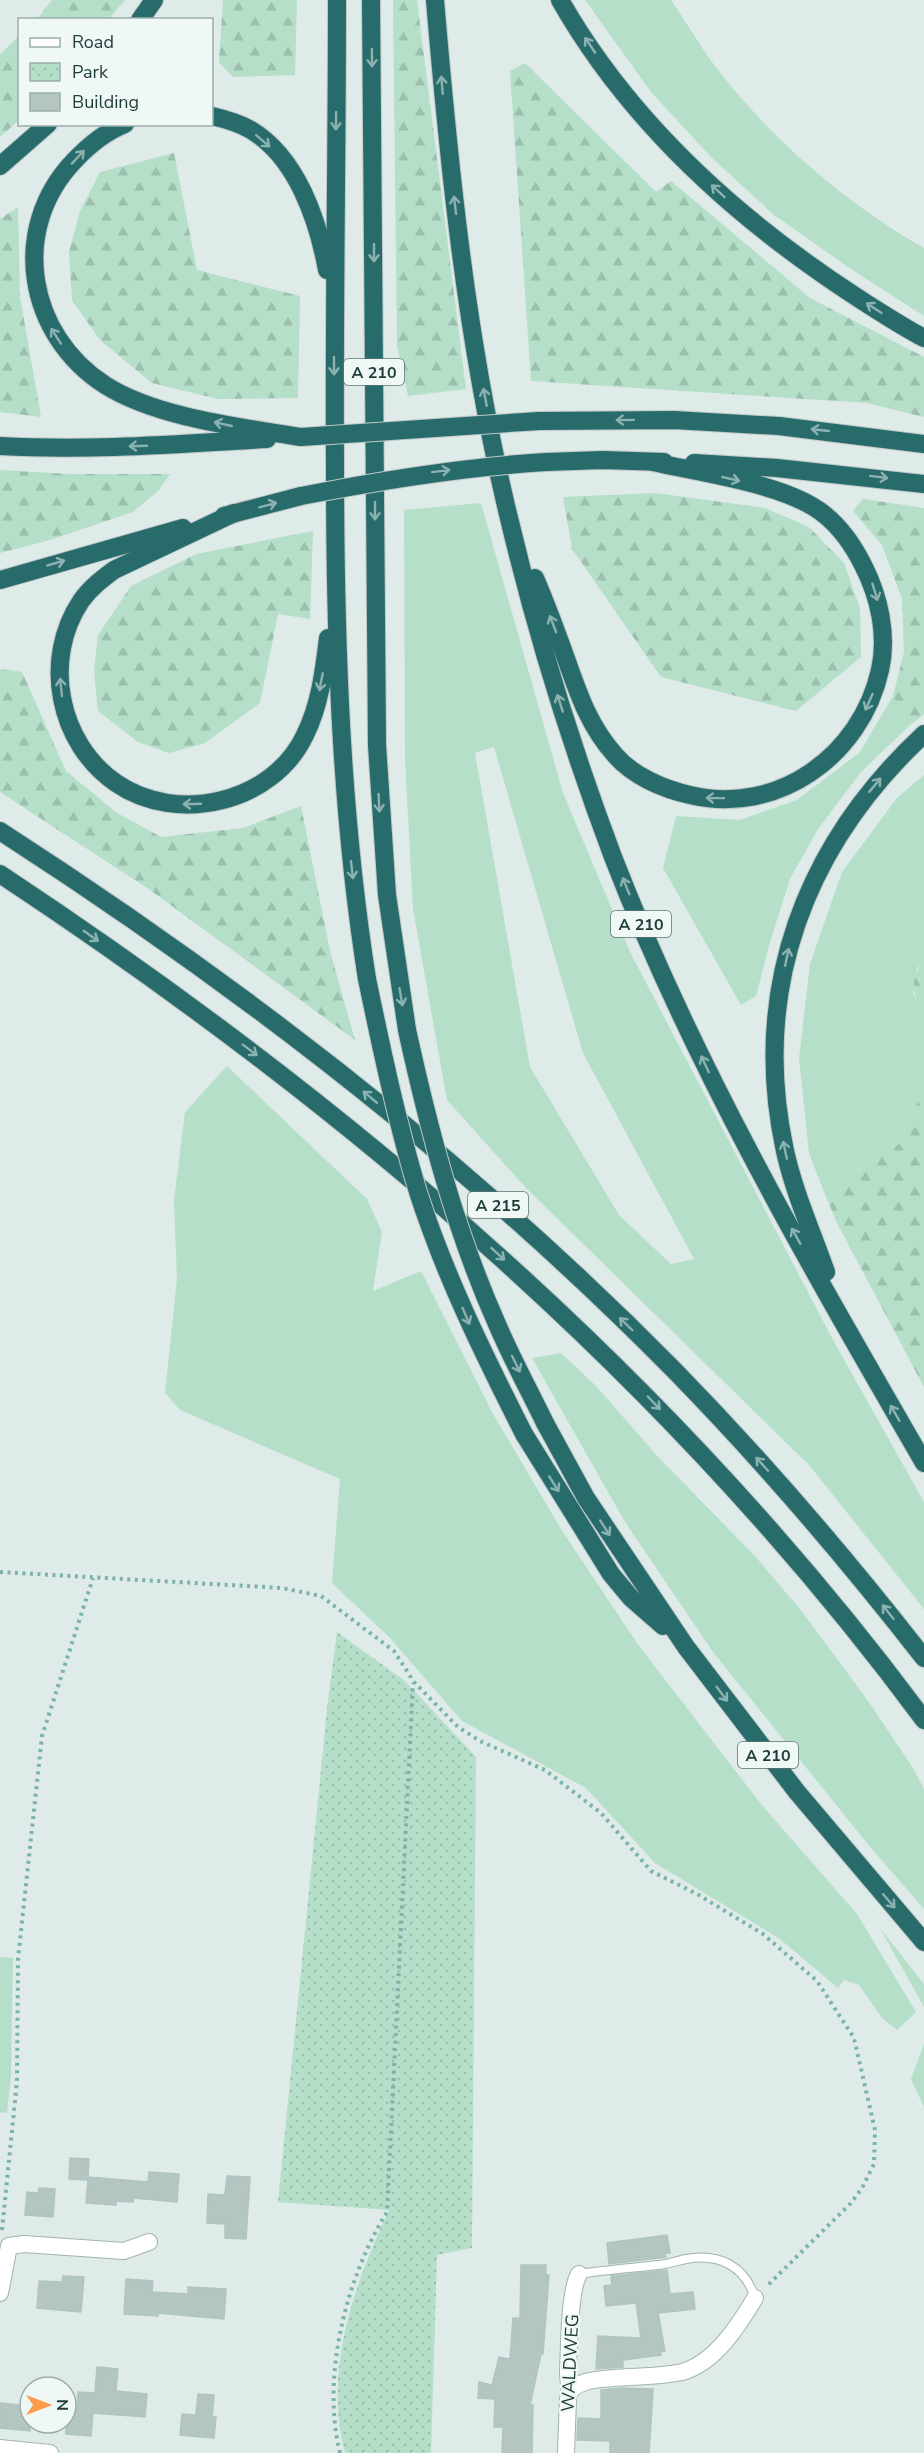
<svg xmlns="http://www.w3.org/2000/svg" width="924" height="2453" font-family="'Nunito Sans',sans-serif">
<style>
.grass{fill:#b5dfc9;fill-rule:evenodd}
.forest{fill:url(#forest-firs)}
.park{fill:url(#park-dots)}
.building{fill:#b4c6c2;stroke:#b0c5c1;stroke-width:1.5}
.lines{fill:none;stroke-linecap:round;stroke-linejoin:round}
.lane-casing{stroke:#a1b3b0;stroke-width:10}
.street-casing{stroke:#a1b3b0;stroke-width:18}
.highway-casing{stroke:#c0c8c8;stroke-width:20}
.path{stroke:#7cb2ac;stroke-width:4;stroke-dasharray:3 4.5;stroke-linecap:butt}
.lane{stroke:#fff;stroke-width:8}
.street{stroke:#fff;stroke-width:16}
.highway{stroke:#286b6b;stroke-width:18}
.highway-bridge-casing{stroke:#c0c8c8;stroke-width:20;stroke-linecap:butt}
.highway-bridge{stroke:#286b6b;stroke-width:18}
.oneway{stroke:#8cb2b0}
.labels{text-anchor:middle;stroke-width:4.5;stroke-linejoin:round;paint-order:stroke}
.shield{fill:#eff8f5;stroke:#5d7472;stroke-width:1.5}
.shield-label{font-size:16px;font-weight:bold;fill:#1e3c3a}
.street-label{font-size:18px;fill:#1e3c3a;stroke:#eff8f5}
</style>
<defs>
<pattern id="forest-firs" width="22" height="20" patternUnits="userSpaceOnUse" patternTransform="scale(1.5)"><rect width="22" height="20" fill="#b5dfc9"/><path d="M5 1l3.5 6h-7zM16 11l3.5 6h-7z" fill="#9bc0ad"/></pattern>
<pattern id="park-dots" width="8" height="8" patternUnits="userSpaceOnUse" patternTransform="scale(1.5)"><rect width="8" height="8" fill="#b5dfc9"/><path d="M2 2h.1M6 6h.1" fill="none" stroke="#9bc0ad" stroke-width="1.8" stroke-linecap="round"/></pattern>
</defs>
<rect width="100%" height="100%" fill="#deebe8"/>
<g class="grass">
<path d="M585 0H671C684 19 696 39 709 58 765 134 842 201 924 248V316L851 269 774 215 710 156 651 92Z"/>
<path d="M481 503 563 793 630 952 833 1340 924 1502V1609L809 1465 525 1187 447 1100 413 909 405 759 404 510ZM494 747 583 1053 694 1259 671 1264 619 1215 530 1067 475 753Z"/>
<path d="M893 696 909 726 861 772 818 829 790 879 770 942 756 996 741 1005 663 868 676 816 740 820 797 800 860 752Z"/>
<path d="M924 775V961L917 969 913 993 924 1021V1088L899 1144 824 1192 809 1153 799 1058 810 964 842 872 897 798Z"/>
<path d="M227 1066 367 1199 382 1232 373 1291 421 1271 493 1414 561 1529 639 1646 761 1804 857 1914 916 2012 897 2030 882 2018 859 1985 844 1980 838 1988 780 1939 655 1863 586 1788 462 1721 389 1637 332 1583 340 1479 180 1410 165 1393 177 1279 174 1200 185 1112Z"/>
<path d="M561 1353 596 1386 660 1459 754 1555 800 1609 866 1698 913 1768 924 1789V1909L866 1842 713 1652 625 1522 532 1358Z"/>
<path d="M880 1928 924 1984V2007Z"/>
<path d="M0 1957 13 1958 11 2076 7 2113 0 2112Z"/>
<path d="M924 2044V2107L911 2079Z"/>
</g>
<g class="forest">
<path d="M52 0H125L109 19H37Z"/>
<path d="M223 0H297L295 75 233 77 219 62Z"/>
<path d="M393 0H417L466 389 408 396 397 346Z"/>
<path d="M19 36V120L0 137V54Z"/>
<path d="M525 63 656 192 671 181 810 298 924 357V417L867 403 531 381 510 71Z"/>
<path d="M174 153 197 270 300 296 298 398 218 399 152 383 100 340 72 300 69 252 80 211 100 172Z"/>
<path d="M18 207 20 297 41 417 0 412V219Z"/>
<path d="M0 470 68 474H170L158 491 133 512 50 540 0 553Z"/>
<path d="M655 493 765 508 809 527 844 563 860 608 861 657 796 711 661 677 572 549 563 497Z"/>
<path d="M863 499 924 508V714L909 726 893 696 904 652 902 599 882 545 853 511Z"/>
<path d="M313 531 310 619 278 614 260 703 205 743 169 753 138 742 98 711 94 670 98 635 131 586 196 554Z"/>
<path d="M0 669 22 672 66 771 117 813 161 837 243 828 301 806 330 951 355 1040 150 890 0 792Z"/>
<path d="M924 961V1021C915 999 907 982 924 961Z"/>
<path d="M924 1088V1387L837 1223 824 1192 899 1144Z"/>
</g>
<path class="park" d="M337 1632 405 1681 476 1757 472 2248 437 2255 431 2453H345C323 2370 354 2285 389 2210L278 2202 327 1709Z"/>
<g class="building">
<path d="M70 2158 89 2159 88 2177 148 2182 149 2172 179 2174 177 2202 134 2198 133 2202 116 2201V2205L86 2203 88 2180 69 2179Z"/>
<path d="M227 2176 250 2177 246 2239 225 2238V2224L207 2223 208 2194 225 2195Z"/>
<path d="M39 2188 55 2189 53 2217 25 2215 27 2192 38 2193Z"/>
<path d="M667 2235 670 2253H665L666 2257 609 2264 607 2243Z"/>
<path d="M521 2265H546V2275H549L543 2354H541L530 2405H533L532 2453H502L503 2427H494L495 2399 478 2398 479 2382 492 2385 499 2357 510 2359 513 2318H520Z"/>
<path d="M667 2270 670 2294 693 2292 695 2309 658 2313 665 2351 660 2352 661 2355 623 2360V2367L596 2369 598 2336 641 2338 636 2303 606 2306 604 2286 612 2285 611 2276Z"/>
<path d="M63 2276 84 2277 81 2312 37 2308 39 2281 62 2282Z"/>
<path d="M126 2279 153 2281 152 2292 188 2294V2287L226 2289 224 2319 158 2313V2316L124 2314Z"/>
<path d="M97 2367 118 2369 116 2391 147 2394 145 2417 93 2413 91 2436 66 2434V2407L77 2408 78 2392 95 2393Z"/>
<path d="M623 2388 653 2389 649 2453H610V2441L577 2440 578 2418 601 2419V2390Z"/>
<path d="M198 2394 214 2395 212 2417H216L214 2438 180 2435 182 2414 196 2415Z"/>
<path d="M0 2403 30 2406V2431L0 2428Z"/>
</g>
<g class="lines">
<g class="lane-casing">
<path id="lane" d="M579 2274C605 2270 632 2268 658 2265 668 2264 676 2261 686 2259 719 2253 745 2266 755 2298"/>
</g>
<g class="street-casing">
<g id="street">
<path d="M0 2293 9 2246 24 2244 124 2251 149 2242"/>
<path d="M570 2391C582 2379 597 2380 613 2378 635 2376 660 2377 682 2372 715 2363 739 2325 755 2298"/>
<path d="M0 2448 50 2453"/>
<path d="M566 2453 568 2399C571 2390 568 2381 568 2372 569 2350 569 2290 579 2274"/>
</g>
</g>
<g class="highway-casing">
<g id="highway">
<path d="M337 0C337 154 334 309 335 463 335 636 340 808 367 979"/>
<path d="M371 0 377 745 387 895 407 1030"/>
<path d="M435 0C449 166 466 334 504 497 532 619 569 740 613 857 695 1069 811 1267 924 1463"/>
<path d="M560 0C630 123 741 222 858 298 880 312 901 326 924 338"/>
<path d="M140 20 154 0"/>
<path d="M212 116C225 119 239 123 251 130 297 158 318 220 327 270"/>
<path d="M125 124C105 132 88 146 74 161 9 229 27 335 105 385 157 418 241 427 301 437"/>
<path d="M0 166 48 124"/>
<path d="M539 421 674 420 779 426 924 444"/>
<path d="M0 446C89 451 178 444 267 439"/>
<path d="M546 462 603 460 664 462"/>
<path d="M694 463 777 468 924 484"/>
<path d="M234 513 114 570C102 579 90 588 81 601 42 659 58 743 116 783 177 825 273 803 305 735 320 705 324 671 328 638"/>
<path d="M224 516 301 496"/>
<path d="M535 578C544 599 552 620 560 642 575 682 585 722 615 755 633 776 663 789 690 795 777 816 861 756 880 670 888 635 879 596 863 565 854 547 841 528 825 515 788 484 701 473 653 462"/>
<path d="M0 580 183 528"/>
<path d="M0 831C242 987 472 1165 674 1370 763 1461 846 1558 924 1658"/>
<path d="M0 874C351 1106 673 1381 924 1720"/>
<path d="M826 1272C812 1232 794 1192 785 1151 750 989 805 845 924 734"/>
<path d="M545 1423 586 1498 686 1647 797 1792 924 1942"/>
<path d="M524 1434 611 1574 631 1598 663 1626"/>
</g>
</g>
<g class="path">
<path d="M0 1572 282 1588 321 1596 394 1651 414 1682 458 1727 480 1741 545 1770 601 1813 651 1871 697 1894 763 1934 817 1981 854 2038 875 2130 874 2164 862 2188 851 2203 766 2287"/>
<path d="M2 2230 17 2081 18 1959 42 1736 93 1578"/>
<path d="M340 2453C321 2377 346 2278 387 2212L413 1683"/>
</g>
<use href="#lane" class="lane"/>
<use href="#street" class="street"/>
<use href="#highway" class="highway"/>
<g class="highway-bridge-casing">
<g id="highway-bridge">
<path d="M301 437 539 421"/>
<path d="M301 496C383 480 463 467 546 462"/>
<path d="M367 979C382 1051 397 1122 418 1192 445 1276 484 1355 524 1434"/>
<path d="M407 1030C429 1130 455 1230 497 1324 511 1357 529 1390 545 1423"/>
</g>
</g>
<use href="#highway-bridge" class="highway-bridge"/>
</g>
<defs><path id="oneway-shaft" d="M-6 0H5M1.5-3L5.5 0L1.5 3" fill="none" stroke-width="1.6" stroke-linecap="round" stroke-linejoin="round" transform="scale(1.5)"/></defs>
<g class="oneway">
<use href="#oneway-shaft" transform="translate(590 45) rotate(-124)"/>
<use href="#oneway-shaft" transform="translate(372 58) rotate(89)"/>
<use href="#oneway-shaft" transform="translate(442 85) rotate(-95)"/>
<use href="#oneway-shaft" transform="translate(336 121) rotate(91)"/>
<use href="#oneway-shaft" transform="translate(263 141) rotate(41)"/>
<use href="#oneway-shaft" transform="translate(78 157) rotate(-47)"/>
<use href="#oneway-shaft" transform="translate(718 191) rotate(-137)"/>
<use href="#oneway-shaft" transform="translate(455 205) rotate(-97)"/>
<use href="#oneway-shaft" transform="translate(374 253) rotate(90)"/>
<use href="#oneway-shaft" transform="translate(874 308) rotate(-147)"/>
<use href="#oneway-shaft" transform="translate(56 336) rotate(-123)"/>
<use href="#oneway-shaft" transform="translate(334 366) rotate(90)"/>
<use href="#oneway-shaft" transform="translate(485 397) rotate(-101)"/>
<use href="#oneway-shaft" transform="translate(625 420) rotate(179)"/>
<use href="#oneway-shaft" transform="translate(223 424) rotate(-167)"/>
<use href="#oneway-shaft" transform="translate(820 430) rotate(-174)"/>
<use href="#oneway-shaft" transform="translate(138 446) rotate(178)"/>
<use href="#oneway-shaft" transform="translate(441 471) rotate(-7)"/>
<use href="#oneway-shaft" transform="translate(879 477) rotate(7)"/>
<use href="#oneway-shaft" transform="translate(731 479) rotate(13)"/>
<use href="#oneway-shaft" transform="translate(268 505) rotate(-15)"/>
<use href="#oneway-shaft" transform="translate(375 511) rotate(90)"/>
<use href="#oneway-shaft" transform="translate(56 563) rotate(-16)"/>
<use href="#oneway-shaft" transform="translate(875 592) rotate(73)"/>
<use href="#oneway-shaft" transform="translate(553 624) rotate(-111)"/>
<use href="#oneway-shaft" transform="translate(321 682) rotate(101)"/>
<use href="#oneway-shaft" transform="translate(61 687) rotate(-96)"/>
<use href="#oneway-shaft" transform="translate(869 702) rotate(114)"/>
<use href="#oneway-shaft" transform="translate(560 703) rotate(-108)"/>
<use href="#oneway-shaft" transform="translate(875 785) rotate(-50)"/>
<use href="#oneway-shaft" transform="translate(715 798) rotate(-179)"/>
<use href="#oneway-shaft" transform="translate(379 803) rotate(87)"/>
<use href="#oneway-shaft" transform="translate(192 804) rotate(178)"/>
<use href="#oneway-shaft" transform="translate(352 870) rotate(83)"/>
<use href="#oneway-shaft" transform="translate(626 886) rotate(-112)"/>
<use href="#oneway-shaft" transform="translate(91 936) rotate(35)"/>
<use href="#oneway-shaft" transform="translate(787 957) rotate(-78)"/>
<use href="#oneway-shaft" transform="translate(401 997) rotate(80)"/>
<use href="#oneway-shaft" transform="translate(250 1050) rotate(37)"/>
<use href="#oneway-shaft" transform="translate(705 1064) rotate(-115)"/>
<use href="#oneway-shaft" transform="translate(370 1097) rotate(-140)"/>
<use href="#oneway-shaft" transform="translate(785 1150) rotate(-102)"/>
<use href="#oneway-shaft" transform="translate(796 1236) rotate(-119)"/>
<use href="#oneway-shaft" transform="translate(498 1254) rotate(42)"/>
<use href="#oneway-shaft" transform="translate(466 1316) rotate(67)"/>
<use href="#oneway-shaft" transform="translate(626 1324) rotate(-136)"/>
<use href="#oneway-shaft" transform="translate(516 1364) rotate(64)"/>
<use href="#oneway-shaft" transform="translate(654 1403) rotate(46)"/>
<use href="#oneway-shaft" transform="translate(895 1413) rotate(-120)"/>
<use href="#oneway-shaft" transform="translate(762 1464) rotate(-132)"/>
<use href="#oneway-shaft" transform="translate(554 1484) rotate(58)"/>
<use href="#oneway-shaft" transform="translate(605 1528) rotate(57)"/>
<use href="#oneway-shaft" transform="translate(888 1612) rotate(-128)"/>
<use href="#oneway-shaft" transform="translate(722 1694) rotate(53)"/>
<use href="#oneway-shaft" transform="translate(889 1901) rotate(49)"/>
</g>
<g class="labels">
<g class="shield">
<rect x="344" y="359" width="60" height="26" rx="4.5"/>
<rect x="611" y="911" width="60" height="26" rx="4.5"/>
<rect x="468" y="1192" width="60" height="26" rx="4.5"/>
<rect x="738" y="1742" width="60" height="26" rx="4.5"/>
</g>
<g class="shield-label">
<text x="374" y="378">A 210</text>
<text x="641" y="930">A 210</text>
<text x="498" y="1211">A 215</text>
<text x="768" y="1761">A 210</text>
</g>
<g class="street-label">
<text transform="translate(570 2363) rotate(-87)" y="6">WALDWEG</text>
</g>
</g>
<rect x="18" y="18" width="195" height="108" fill="#eff8f5" stroke="#9badaa" stroke-width="1.5"/>
<rect x="30" y="38" width="30" height="9" fill="#ffffff" stroke="#9badaa" stroke-width="1.5"/>
<text x="72" y="48" font-size="18" fill="#1e3c3a">Road</text>
<rect x="30" y="63" width="30" height="18" fill="url(#park-dots)" stroke="#9badaa" stroke-width="1.5"/>
<text x="72" y="78" font-size="18" fill="#1e3c3a">Park</text>
<rect x="30" y="93" width="30" height="18" fill="#b4c6c2" stroke="#9badaa" stroke-width="1.5"/>
<text x="72" y="108" font-size="18" fill="#1e3c3a">Building</text>
<g transform="translate(48 2405) rotate(90)"><circle r="28" fill="#eff8f5" stroke="#9badaa" stroke-width="1.5"/>
<path d="M0-4.5L10 22L0 15L-10 22Z" fill="#fd9b4a"/>
<text y="-9" font-size="16" font-weight="bold" text-anchor="middle" fill="#1e3c3a">N</text>
</g>
</svg>
